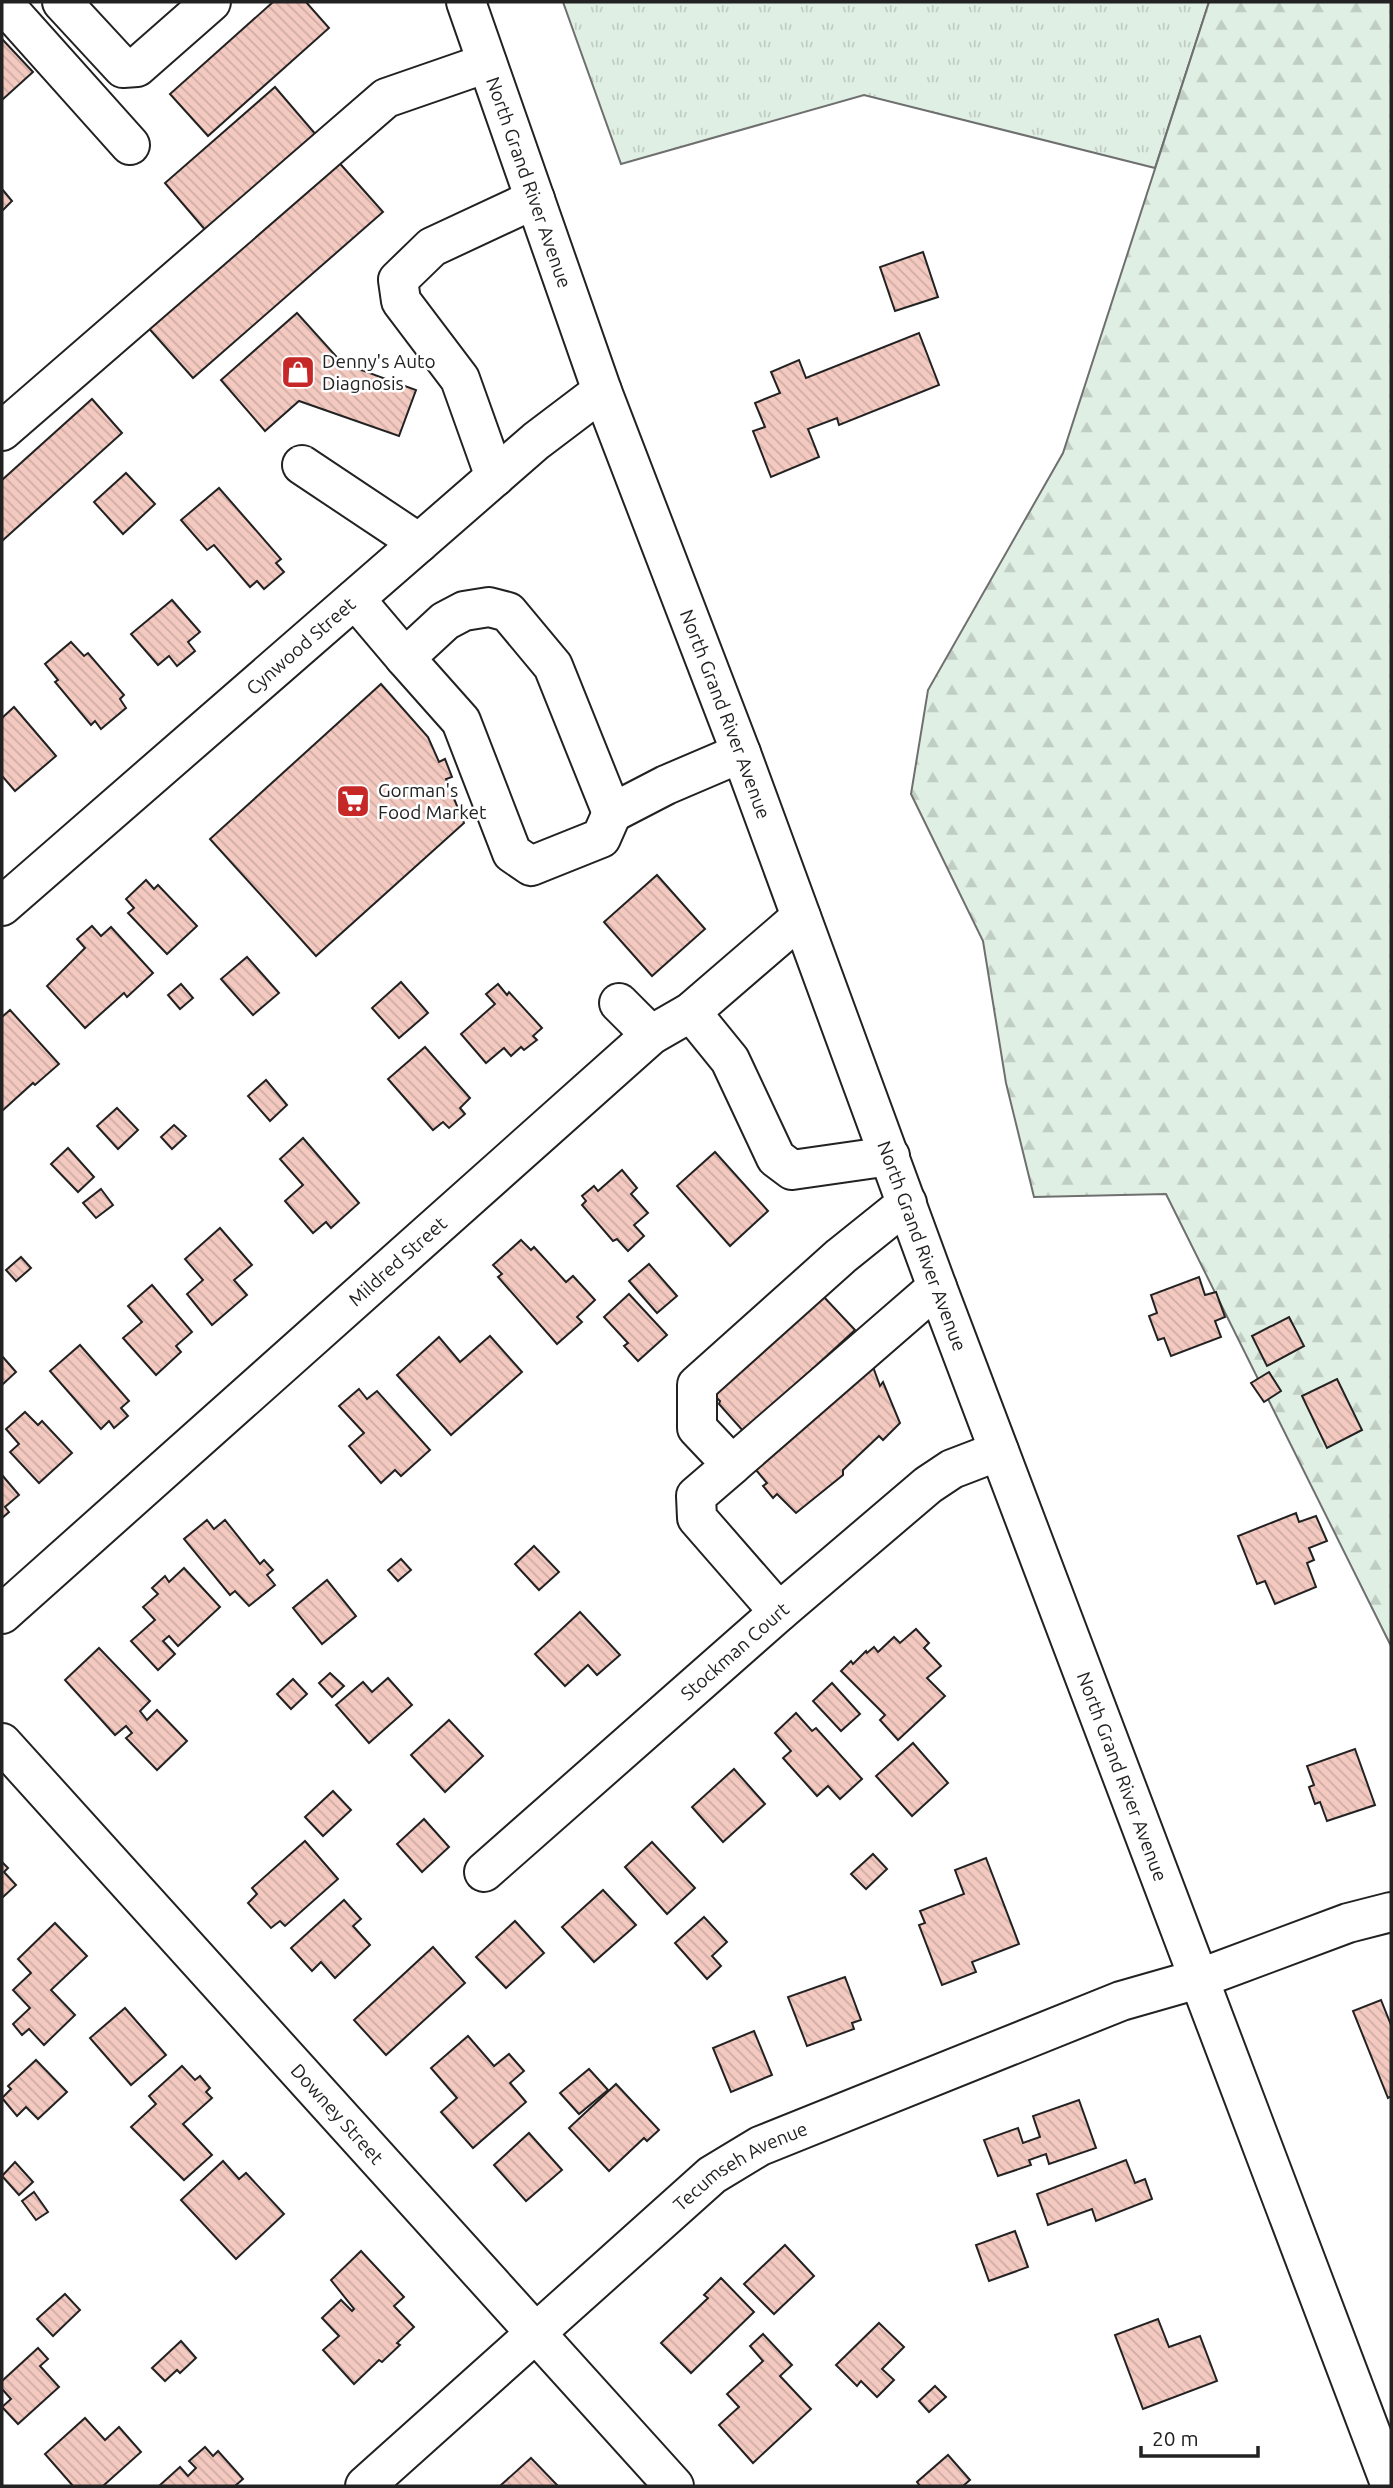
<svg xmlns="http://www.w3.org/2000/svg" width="1393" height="2488" font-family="Ubuntu,sans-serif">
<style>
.grass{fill:url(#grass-tufts);stroke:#6f6f6f;stroke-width:2}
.forest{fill:url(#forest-firs);stroke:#6f6f6f;stroke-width:2}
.building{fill:url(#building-back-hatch);stroke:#222;stroke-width:2}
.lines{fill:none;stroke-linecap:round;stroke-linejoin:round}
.minor-casing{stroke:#222;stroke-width:42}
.major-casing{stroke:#222;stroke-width:42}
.minor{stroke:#fff;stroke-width:38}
.major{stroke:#fff;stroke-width:38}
.labels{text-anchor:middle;stroke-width:5;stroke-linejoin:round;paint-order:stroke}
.street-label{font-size:19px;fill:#222;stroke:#fff}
.poi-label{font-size:19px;fill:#222;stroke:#fff;text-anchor:start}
</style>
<defs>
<pattern id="grass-tufts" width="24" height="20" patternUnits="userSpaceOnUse" patternTransform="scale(1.75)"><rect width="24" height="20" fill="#e0efe3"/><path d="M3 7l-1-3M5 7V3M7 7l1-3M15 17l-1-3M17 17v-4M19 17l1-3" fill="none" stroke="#c0cdc2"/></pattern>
<pattern id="forest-firs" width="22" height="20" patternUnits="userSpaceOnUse" patternTransform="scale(1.75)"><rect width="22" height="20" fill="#e0efe3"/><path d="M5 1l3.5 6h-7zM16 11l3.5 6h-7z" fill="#c0cdc2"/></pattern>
<pattern id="building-back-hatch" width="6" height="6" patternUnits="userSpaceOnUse" patternTransform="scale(1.75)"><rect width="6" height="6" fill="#f3c9c0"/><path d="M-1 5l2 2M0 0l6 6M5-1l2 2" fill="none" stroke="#d0aca5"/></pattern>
</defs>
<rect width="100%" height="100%" fill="#fff"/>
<path class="grass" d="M563 2H1209L1155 168 864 95 621 164Z"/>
<path class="forest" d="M1209 2H1391V1646L1166 1194 1034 1197 1006 1083 983 941 911 794 928 690 1063 453Z"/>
<g class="building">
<path d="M273 2H306L329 28 208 136 170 94Z"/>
<path d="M2 39 33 72 2 100Z"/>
<path d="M275 87 317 136 207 232 165 183Z"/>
<path d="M335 158 383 212 193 378 145 324Z"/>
<path d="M2 189 12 201 2 211Z"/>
<path d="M923 252 938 297 895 311 880 267Z"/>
<path d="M297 313 342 363 416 390 399 436 299 401 265 431 221 380Z"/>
<path d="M919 333 939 385 839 425 837 418 808 429 819 457 771 477 753 431 765 427 755 403 780 393 771 372 799 360 806 378Z"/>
<path d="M92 399 122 433 2 541V480Z"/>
<path d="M126 473 155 504 123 534 94 502Z"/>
<path d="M219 488 281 559 276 563 284 572 264 589 257 581 250 587 214 545 207 550 181 520Z"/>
<path d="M172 600 200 632 188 642 195 651 177 666 169 656 158 665 131 634Z"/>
<path d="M71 642 84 656 88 653 124 695 120 699 126 708 101 729 95 721 91 725 55 682 58 680 45 664Z"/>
<path d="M381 684 428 737 439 762 445 759 452 777 446 779 464 823 316 956 210 839Z"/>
<path d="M14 707 56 756 15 791 2 776V718Z"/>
<path d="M657 875 705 929 652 976 604 922Z"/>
<path d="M146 880 154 889 158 885 197 926 167 954 128 913 134 908 126 899Z"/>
<path d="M92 926 101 936 111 927 153 973 127 997 124 993 85 1028 47 986 85 948 77 939Z"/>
<path d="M247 957 279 993 253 1015 221 979Z"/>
<path d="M401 982 428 1013 399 1038 372 1008Z"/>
<path d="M181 984 193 998 180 1009 168 995Z"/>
<path d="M498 984 507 995 509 992 542 1028 533 1036 537 1040 524 1050 521 1047 511 1056 504 1048 486 1063 461 1034 495 1004 486 994Z"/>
<path d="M10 1010 59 1064 35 1085 33 1083 2 1111V1017Z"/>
<path d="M425 1047 470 1098 460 1108 465 1114 449 1128 443 1122 433 1130 388 1079Z"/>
<path d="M266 1080 287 1105 270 1121 248 1096Z"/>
<path d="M117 1108 138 1130 118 1149 97 1126Z"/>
<path d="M174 1125 186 1136 172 1149 161 1137Z"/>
<path d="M303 1138 359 1203 331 1228 326 1222 313 1233 285 1201 303 1185 280 1159Z"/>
<path d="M68 1148 94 1177 78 1192 51 1164Z"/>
<path d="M715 1152 768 1211 730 1246 677 1186Z"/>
<path d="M622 1170 637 1188 631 1194 648 1213 634 1225 644 1236 628 1251 617 1239 613 1241 582 1205 586 1201 582 1196 594 1186 598 1191Z"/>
<path d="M101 1189 113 1205 96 1218 83 1203Z"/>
<path d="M220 1228 252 1265 234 1280 247 1295 212 1325 187 1294 203 1280 185 1259Z"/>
<path d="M521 1240 531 1250 534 1247 566 1282 573 1276 595 1300 577 1317 582 1322 557 1344 498 1277 502 1274 493 1265Z"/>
<path d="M21 1257 31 1268 16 1281 6 1270Z"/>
<path d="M649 1264 677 1296 657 1313 629 1281Z"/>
<path d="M1199 1277 1205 1295 1216 1292 1225 1317 1215 1321 1221 1337 1171 1356 1164 1338 1158 1340 1149 1316 1157 1313 1151 1295Z"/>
<path d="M152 1285 192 1332 176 1346 181 1352 156 1375 123 1338 142 1322 128 1306Z"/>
<path d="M629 1294 667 1335 638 1361 624 1346 628 1343 604 1317Z"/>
<path d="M823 1296 855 1330 744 1432 719 1404 720 1401 711 1392 743 1363 746 1367Z"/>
<path d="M1289 1317 1304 1346 1267 1366 1252 1336Z"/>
<path d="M490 1336 522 1372 451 1435 397 1375 439 1337 460 1362Z"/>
<path d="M80 1345 129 1401 121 1408 128 1416 114 1428 109 1421 101 1429 50 1371Z"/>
<path d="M2 1356 16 1372 2 1385Z"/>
<path d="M872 1364 880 1386 883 1382 900 1423 883 1440 879 1436 843 1470V1475L796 1513 777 1494 773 1498 763 1486 767 1483 756 1470Z"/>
<path d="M1269 1372 1281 1391 1264 1402 1251 1383Z"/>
<path d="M1337 1379 1362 1430 1327 1448 1302 1396Z"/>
<path d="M359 1389 367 1399 377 1391 430 1450 401 1476 395 1470 381 1483 349 1446 364 1433 339 1406Z"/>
<path d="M25 1412 38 1425 42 1421 72 1453 39 1483 10 1452 19 1444 6 1429Z"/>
<path d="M2 1475 19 1495 5 1507 9 1512 2 1518Z"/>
<path d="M1296 1513 1299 1522 1316 1516 1327 1541 1309 1548 1314 1560 1307 1563 1316 1587 1275 1604 1265 1581 1257 1584 1238 1536Z"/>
<path d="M207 1520 214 1529 225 1520 260 1564 264 1560 273 1570 267 1575 275 1585 249 1606 235 1591 230 1595 184 1539Z"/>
<path d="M534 1546 559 1572 539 1590 515 1564Z"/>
<path d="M401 1559 411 1570 398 1581 388 1570Z"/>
<path d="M184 1568 220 1607 178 1646 169 1636 163 1641 175 1654 158 1670 131 1641 155 1620 143 1607 158 1594 152 1588 165 1576 169 1582Z"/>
<path d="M327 1580 356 1616 322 1644 293 1608Z"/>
<path d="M580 1612 620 1655 597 1675 588 1665 565 1686 535 1654Z"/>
<path d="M916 1629 929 1643 924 1648 941 1666 927 1678 945 1696 898 1740 880 1720 885 1715 841 1671 851 1661 853 1664 866 1651 867 1653 874 1647 878 1652 894 1637 900 1643Z"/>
<path d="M99 1648 150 1701 140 1711 147 1720 157 1710 187 1741 157 1770 126 1738 132 1733 126 1726 115 1735 65 1680Z"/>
<path d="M330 1673 344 1686 332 1697 319 1683Z"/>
<path d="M388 1678 412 1705 369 1743 336 1705 363 1682 372 1692Z"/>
<path d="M293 1679 307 1694 291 1709 277 1694Z"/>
<path d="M832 1683 860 1714 841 1731 813 1701Z"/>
<path d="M796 1713 812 1731 816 1728 862 1779 840 1799 828 1786 817 1796 783 1758 791 1751 775 1733Z"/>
<path d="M449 1720 483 1756 445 1792 411 1755Z"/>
<path d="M913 1743 948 1783 912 1816 876 1776Z"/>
<path d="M1355 1749 1375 1805 1327 1821 1320 1802 1315 1804 1309 1787 1314 1785 1307 1766Z"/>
<path d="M734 1769 765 1804 723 1842 692 1807Z"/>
<path d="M333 1791 351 1810 323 1836 305 1817Z"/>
<path d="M424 1819 449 1847 422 1872 397 1844Z"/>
<path d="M305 1841 338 1879 285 1926 280 1921 271 1928 248 1903 257 1894 252 1888Z"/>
<path d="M652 1842 695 1888 667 1914 625 1867Z"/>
<path d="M873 1854 887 1869 866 1889 851 1874Z"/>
<path d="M986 1858 1019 1944 972 1962 976 1972 942 1985 919 1925 925 1923 920 1911 964 1894 955 1870Z"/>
<path d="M2 1862 8 1868 4 1872 16 1885 2 1898Z"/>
<path d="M603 1890 636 1925 594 1962 562 1927Z"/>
<path d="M344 1900 361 1919 353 1926 370 1945 335 1978 321 1962 312 1971 291 1948Z"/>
<path d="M704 1917 727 1942 712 1956 721 1966 707 1979 675 1943Z"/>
<path d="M515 1921 544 1953 506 1988 476 1957Z"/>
<path d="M55 1923 87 1956 51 1990 75 2015 44 2045 29 2029 22 2035 13 2024 30 2008 13 1990 31 1973 18 1959Z"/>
<path d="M433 1947 465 1983 386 2055 354 2020Z"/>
<path d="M845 1977 861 2020 852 2023 854 2029 807 2046 788 1997Z"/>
<path d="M1381 2000 1391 2025V2096L1388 2098 1353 2011Z"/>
<path d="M125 2008 166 2055 131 2085 90 2038Z"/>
<path d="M754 2031 772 2075 731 2092 713 2048Z"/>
<path d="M468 2036 494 2066 509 2054 524 2071 510 2083 526 2102 473 2148 441 2112 457 2098 431 2068Z"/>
<path d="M36 2060 67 2092 38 2119 26 2107 17 2116 2 2098 11 2089 8 2086Z"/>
<path d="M182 2066 195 2080 200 2076 210 2088 206 2092 212 2098 183 2124 212 2155 184 2180 131 2127 156 2104 149 2096Z"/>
<path d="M589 2069 608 2090 579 2114 560 2093Z"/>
<path d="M616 2084 659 2130 647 2141 644 2138 609 2171 569 2128Z"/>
<path d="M1079 2100 1096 2148 1049 2164 1046 2154 1029 2160 1031 2165 998 2176 984 2140 1018 2128 1023 2143 1040 2137 1033 2116Z"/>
<path d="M529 2133 562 2170 526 2201 494 2165Z"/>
<path d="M1126 2160 1135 2183 1145 2179 1152 2199 1096 2221 1092 2209 1048 2225 1037 2194Z"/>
<path d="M223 2161 239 2179 246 2173 284 2214 236 2259 181 2200Z"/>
<path d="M15 2162 33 2182 19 2195 2 2176Z"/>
<path d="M34 2192 48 2212 36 2220 22 2201Z"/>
<path d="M1015 2231 1028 2267 989 2281 976 2245Z"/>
<path d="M785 2245 814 2276 774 2314 744 2284Z"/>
<path d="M361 2251 404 2297 394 2306 414 2327 397 2343 400 2345 382 2362 379 2360 354 2384 323 2350 339 2336 322 2318 341 2300 352 2311 354 2309 331 2280Z"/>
<path d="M721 2278 754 2312 691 2373 661 2343 708 2298 704 2295Z"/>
<path d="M65 2294 80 2310 53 2336 37 2319Z"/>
<path d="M1158 2319 1169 2347 1200 2336 1217 2381 1143 2409 1115 2335Z"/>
<path d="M879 2323 904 2347 882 2369 894 2380 877 2397 861 2381 857 2386 836 2365Z"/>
<path d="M763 2334 792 2365 780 2376 811 2409 753 2463 719 2425 739 2407 727 2394 763 2361 750 2346Z"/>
<path d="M181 2341 196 2358 180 2373 177 2370 165 2381 152 2368Z"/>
<path d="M38 2348 48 2359 40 2366 59 2387 18 2424 2 2407 11 2399 2 2389V2381Z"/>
<path d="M935 2386 946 2397 929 2412 919 2401Z"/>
<path d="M85 2418 105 2440 119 2427 141 2452 103 2486H73L45 2454Z"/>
<path d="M205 2447 213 2456 218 2451 243 2479 235 2486H159L180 2467 188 2476 196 2468 189 2461Z"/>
<path d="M948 2455 970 2480 963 2486H920L917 2482Z"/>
<path d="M531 2458 558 2486H500Z"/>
</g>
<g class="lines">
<g class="minor-casing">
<g id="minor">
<path d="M2 2 130 145"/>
<path d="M62 2 123 68 137 67 211 2"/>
<path d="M2 431 386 98 487 63"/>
<path d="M302 465 419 543"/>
<path d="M495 477 460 379 401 301 398 280 432 247 535 199"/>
<path d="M355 599 405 658 445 621 464 611 489 607 508 612 553 666 612 813 666 785 741 753"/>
<path d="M405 658 461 721 512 853 531 866 601 838 612 813"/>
<path id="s1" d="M2 906 536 441 602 391"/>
<path d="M619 1003 651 1035"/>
<path d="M691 1012 730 1060 776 1158 792 1170 890 1156"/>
<path d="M732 1465 937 1287"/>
<path d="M779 1612 697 1518 696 1496 732 1465 697 1428V1385L841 1256 907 1203"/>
<path id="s2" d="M2 1614 651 1035 691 1012 801 917"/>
<path id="s3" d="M2 1743 674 2486"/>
<path id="s4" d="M484 1872 779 1612 928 1485 952 1469 999 1451"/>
<path id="s5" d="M365 2486 712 2175 760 2146 1121 2001 1198 1979 1348 1923 1391 1912"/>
</g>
</g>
<g class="major-casing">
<g id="major">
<path id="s6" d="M466 2 602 391 741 753 937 1287 1391 2486"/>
</g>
</g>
<use href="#minor" class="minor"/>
<use href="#major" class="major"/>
</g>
<defs>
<g id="shop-square" transform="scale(1.75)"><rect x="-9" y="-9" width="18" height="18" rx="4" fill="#c62828" stroke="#fff"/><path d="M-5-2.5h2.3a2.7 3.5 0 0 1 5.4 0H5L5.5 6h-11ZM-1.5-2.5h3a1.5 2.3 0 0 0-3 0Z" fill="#fff"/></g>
<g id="supermarket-square" transform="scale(1.75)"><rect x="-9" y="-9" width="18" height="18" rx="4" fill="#c62828" stroke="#fff"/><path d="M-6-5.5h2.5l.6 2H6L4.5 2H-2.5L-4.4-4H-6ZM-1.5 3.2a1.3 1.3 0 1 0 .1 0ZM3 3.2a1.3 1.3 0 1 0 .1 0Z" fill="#fff"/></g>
</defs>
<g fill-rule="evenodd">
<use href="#shop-square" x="298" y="372"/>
<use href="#supermarket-square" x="353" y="801"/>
</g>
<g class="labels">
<g class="street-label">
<text dy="7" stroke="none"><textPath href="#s6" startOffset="191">North Grand River Avenue</textPath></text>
<text dy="7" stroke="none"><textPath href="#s1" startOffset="396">Cynwood Street</textPath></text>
<text dy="7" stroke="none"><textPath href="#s6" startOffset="758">North Grand River Avenue</textPath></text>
<text dy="7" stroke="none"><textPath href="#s6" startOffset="1325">North Grand River Avenue</textPath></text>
<text dy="7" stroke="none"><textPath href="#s2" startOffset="530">Mildred Street</textPath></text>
<text dy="7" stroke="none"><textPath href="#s4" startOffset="334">Stockman Court</textPath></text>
<text dy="7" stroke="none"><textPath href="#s6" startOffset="1892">North Grand River Avenue</textPath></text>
<text dy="7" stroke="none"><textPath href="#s3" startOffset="500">Downey Street</textPath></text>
<text dy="7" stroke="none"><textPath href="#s5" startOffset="495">Tecumseh Avenue</textPath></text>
</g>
<g class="poi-label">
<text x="322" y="368">Denny's Auto<tspan x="322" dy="22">Diagnosis</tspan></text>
<text x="378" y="797">Gorman's<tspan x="378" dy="22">Food Market</tspan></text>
</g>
</g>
<rect width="1393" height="2488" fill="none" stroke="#222222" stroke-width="7"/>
<path d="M1141 2446v10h117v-10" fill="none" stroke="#222222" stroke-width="3.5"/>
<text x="1152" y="2446" font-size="21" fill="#222222" stroke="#ffffff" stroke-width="5" paint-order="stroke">20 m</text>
</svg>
